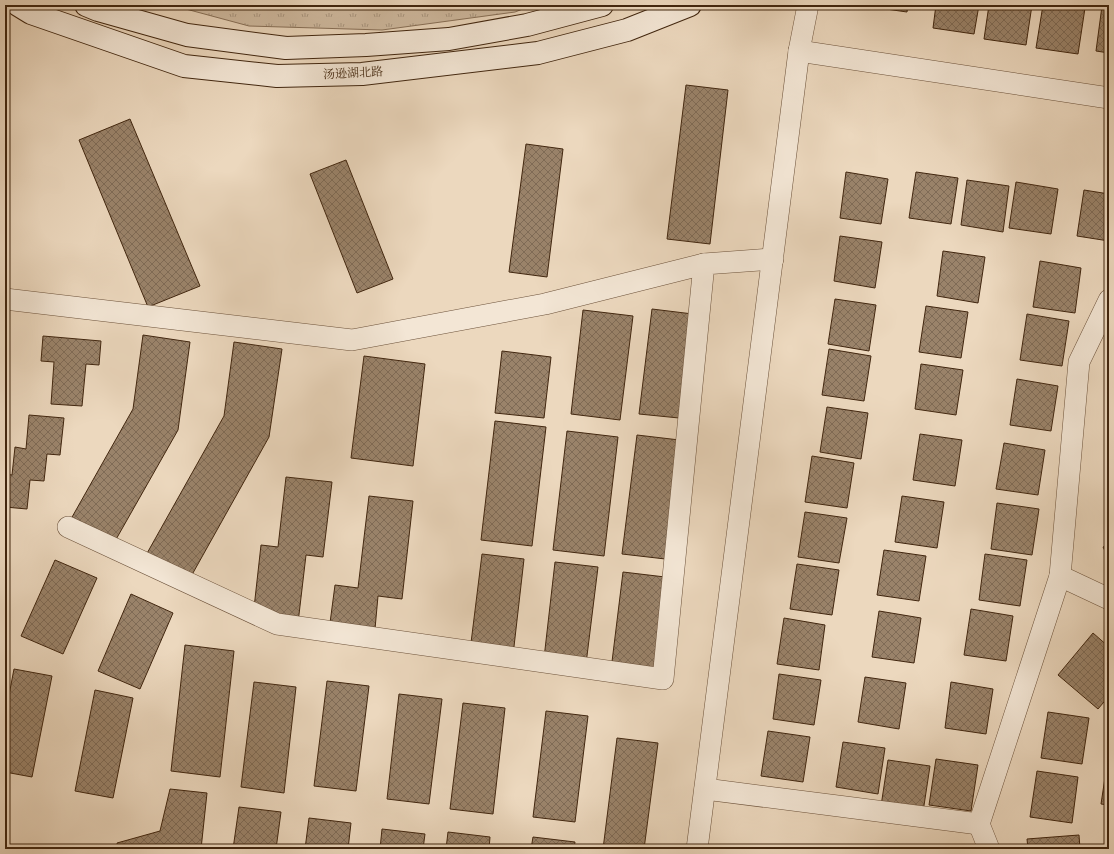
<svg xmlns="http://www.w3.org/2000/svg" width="1114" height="854" font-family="'IM FELL French Canon','Noto Serif SC',serif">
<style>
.park{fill:url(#park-tufts);stroke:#887058}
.building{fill:url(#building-cross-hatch);stroke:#41260f}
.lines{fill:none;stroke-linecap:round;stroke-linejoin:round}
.street-casing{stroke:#6c523b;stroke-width:22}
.secondary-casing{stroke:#41260f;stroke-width:24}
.street{stroke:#f3e6d5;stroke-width:21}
.secondary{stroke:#f3e6d5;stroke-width:22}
.labels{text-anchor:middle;stroke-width:3.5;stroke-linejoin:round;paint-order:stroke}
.street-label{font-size:12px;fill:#41260f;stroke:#f3e6d5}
</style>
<defs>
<pattern id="park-tufts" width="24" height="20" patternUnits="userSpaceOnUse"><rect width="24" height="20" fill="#cfbaa0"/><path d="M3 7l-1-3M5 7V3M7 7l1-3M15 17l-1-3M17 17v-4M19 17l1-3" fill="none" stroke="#aa9781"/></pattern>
<pattern id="building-cross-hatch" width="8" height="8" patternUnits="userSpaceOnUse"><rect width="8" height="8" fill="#9a836a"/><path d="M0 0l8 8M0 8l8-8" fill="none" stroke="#7f6b56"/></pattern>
</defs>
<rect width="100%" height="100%" fill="#ecd8be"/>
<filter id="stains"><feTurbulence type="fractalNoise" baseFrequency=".005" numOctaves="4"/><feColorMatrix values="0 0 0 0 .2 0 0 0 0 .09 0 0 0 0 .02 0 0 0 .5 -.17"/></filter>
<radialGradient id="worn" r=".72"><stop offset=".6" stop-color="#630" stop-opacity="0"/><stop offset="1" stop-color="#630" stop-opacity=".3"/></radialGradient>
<path class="park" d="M171 5H533L515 12 382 30 249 26Z"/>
<g class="building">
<path d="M865 5H908L907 12 865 6Z"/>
<path d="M936 5H979L974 34 933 28Z"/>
<path d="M989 5H1032L1026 45 984 39Z"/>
<path d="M1043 5H1062L1085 8 1078 54 1036 48Z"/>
<path d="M1102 6H1109V53L1096 51Z"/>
<path d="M686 85 728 90 710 244 667 239Z"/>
<path d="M130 119 200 286 148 307 79 140Z"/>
<path d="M526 144 563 149 547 277 509 272Z"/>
<path d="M346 160 393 279 357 293 310 174Z"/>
<path d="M846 172 888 179 881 224 840 218Z"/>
<path d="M916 172 958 178 951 224 909 218Z"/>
<path d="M967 180 1009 186 1003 232 961 225Z"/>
<path d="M1016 182 1058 189 1051 234 1009 228Z"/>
<path d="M1084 190 1109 194V241L1077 236Z"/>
<path d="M840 236 882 242 875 288 834 281Z"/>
<path d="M943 251 985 257 978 303 937 296Z"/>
<path d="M1040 261 1081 268 1075 313 1033 307Z"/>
<path d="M835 299 876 305 869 351 828 344Z"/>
<path d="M926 306 968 312 961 358 919 352Z"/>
<path d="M652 309 701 315 689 419 639 414Z"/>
<path d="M583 310 633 316 620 420 571 414Z"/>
<path d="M1027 314 1069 321 1062 366 1020 360Z"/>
<path d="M143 335 190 342 178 430 110 550 67 526 133 409Z"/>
<path d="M43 336 101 341 99 365 86 364 82 406 51 404 54 362 41 361Z"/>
<path d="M234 342 282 349 269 437 184 589 141 564 224 416Z"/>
<path d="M829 349 871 356 864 401 822 395Z"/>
<path d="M502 351 551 357 544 418 495 413Z"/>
<path d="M364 356 425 364 413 466 351 458Z"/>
<path d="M921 364 963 370 956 415 915 409Z"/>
<path d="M1017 379 1058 386 1051 431 1010 425Z"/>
<path d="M827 407 868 413 861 459 820 452Z"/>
<path d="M29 415 64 418 60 455 47 454 44 481 30 480 27 509 5 507V474L12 475 15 447 26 449Z"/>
<path d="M495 421 546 427 532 546 481 540Z"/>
<path d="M567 431 618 437 604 556 553 550Z"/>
<path d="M920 434 962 440 955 486 913 480Z"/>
<path d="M637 435 688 441 674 560 622 554Z"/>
<path d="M1004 443 1045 450 1038 495 996 489Z"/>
<path d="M812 456 854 463 847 508 805 502Z"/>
<path d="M286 477 332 482 323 557 306 555 298 623 253 617 261 545 278 547Z"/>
<path d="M1109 488V507H1106Z"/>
<path d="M369 496 413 501 402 599 378 596 375 629 330 623 335 585 358 588Z"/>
<path d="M902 496 944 502 937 548 895 542Z"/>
<path d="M997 503 1039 509 1032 555 991 549Z"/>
<path d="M805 512 847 518 839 563 798 557Z"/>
<path d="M1109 544V559L1103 547Z"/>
<path d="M884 550 926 556 919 601 877 595Z"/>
<path d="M482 554 524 559 512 664 469 659Z"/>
<path d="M985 554 1027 560 1020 606 979 600Z"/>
<path d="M55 560 97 578 63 654 21 636Z"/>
<path d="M555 562 598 567 585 672 543 667Z"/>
<path d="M797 564 839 570 832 615 790 609Z"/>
<path d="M623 572 665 577 652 683 610 678Z"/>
<path d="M131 594 173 613 140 689 98 671Z"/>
<path d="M971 609 1013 616 1006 661 964 655Z"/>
<path d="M879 611 921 618 914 663 872 657Z"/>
<path d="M784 618 825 625 819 670 777 664Z"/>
<path d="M1093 633 1109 647V696L1098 709 1058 675Z"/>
<path d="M185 645 234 651 220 777 171 771Z"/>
<path d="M14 669 52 676 32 777 5 772V716Z"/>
<path d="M779 674 821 680 814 725 773 719Z"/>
<path d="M865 677 906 683 899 729 858 722Z"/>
<path d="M327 681 369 686 356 791 314 786Z"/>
<path d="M254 682 296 687 284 793 241 787Z"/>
<path d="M951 682 993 689 986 734 945 728Z"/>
<path d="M95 690 133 698 113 798 75 791Z"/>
<path d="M399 694 442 699 429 804 387 799Z"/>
<path d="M463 703 505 708 493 814 450 809Z"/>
<path d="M546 711 588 716 575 822 533 817Z"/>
<path d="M1048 712 1089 718 1082 764 1041 758Z"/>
<path d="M768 731 810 737 803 782 761 776Z"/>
<path d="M617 738 658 743 644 849H603Z"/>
<path d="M843 742 885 748 878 794 836 787Z"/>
<path d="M1108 758 1109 759V805L1101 804Z"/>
<path d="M936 759 978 765 971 811 929 805Z"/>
<path d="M888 760 930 766 923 812 881 806Z"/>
<path d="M1037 771 1078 777 1072 823 1030 817Z"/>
<path d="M170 789 207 793 201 849H118L117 843 160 831Z"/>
<path d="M239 807 281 812 276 849H233Z"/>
<path d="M309 818 351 823 348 849H305Z"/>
<path d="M382 829 425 834 423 849H380Z"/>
<path d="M448 832 490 837 489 849H446Z"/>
<path d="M1079 835 1080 849H1028L1027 839Z"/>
<path d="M533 837 575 842 574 849H531Z"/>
<path d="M1109 837V849H1108L1106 838Z"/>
</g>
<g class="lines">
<g class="street-casing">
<g id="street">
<path d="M799 51 1109 98"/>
<path d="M5 299 352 340 545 304 704 264"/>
<path d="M68 527 277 624 663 679 704 264 773 259"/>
<path d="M1060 576 1109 599"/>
<path d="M705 789 979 824"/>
<path d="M697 849 799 51 808 5"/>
<path d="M989 849 979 824 1060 576 1079 362 1109 300"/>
</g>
</g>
<g class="secondary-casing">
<g id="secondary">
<path d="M18 5 31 13 184 66 277 76 362 74 538 53 627 30 690 5"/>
<path d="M86 5 98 10 187 35 286 48 366 45 449 39 527 25 602 5"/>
</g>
</g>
<use href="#street" class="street"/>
<use href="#secondary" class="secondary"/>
</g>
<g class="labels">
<g class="street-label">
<text transform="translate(353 73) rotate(-3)" y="4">汤逊湖北路</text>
</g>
</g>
<rect width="1114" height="854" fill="none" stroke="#ecd8be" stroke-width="20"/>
<rect x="6" y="6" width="1102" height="842" fill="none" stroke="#41260f" stroke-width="2"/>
<rect x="10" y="10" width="1094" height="834" fill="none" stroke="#41260f"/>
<rect width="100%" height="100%" filter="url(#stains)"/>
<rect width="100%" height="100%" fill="url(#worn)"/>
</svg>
